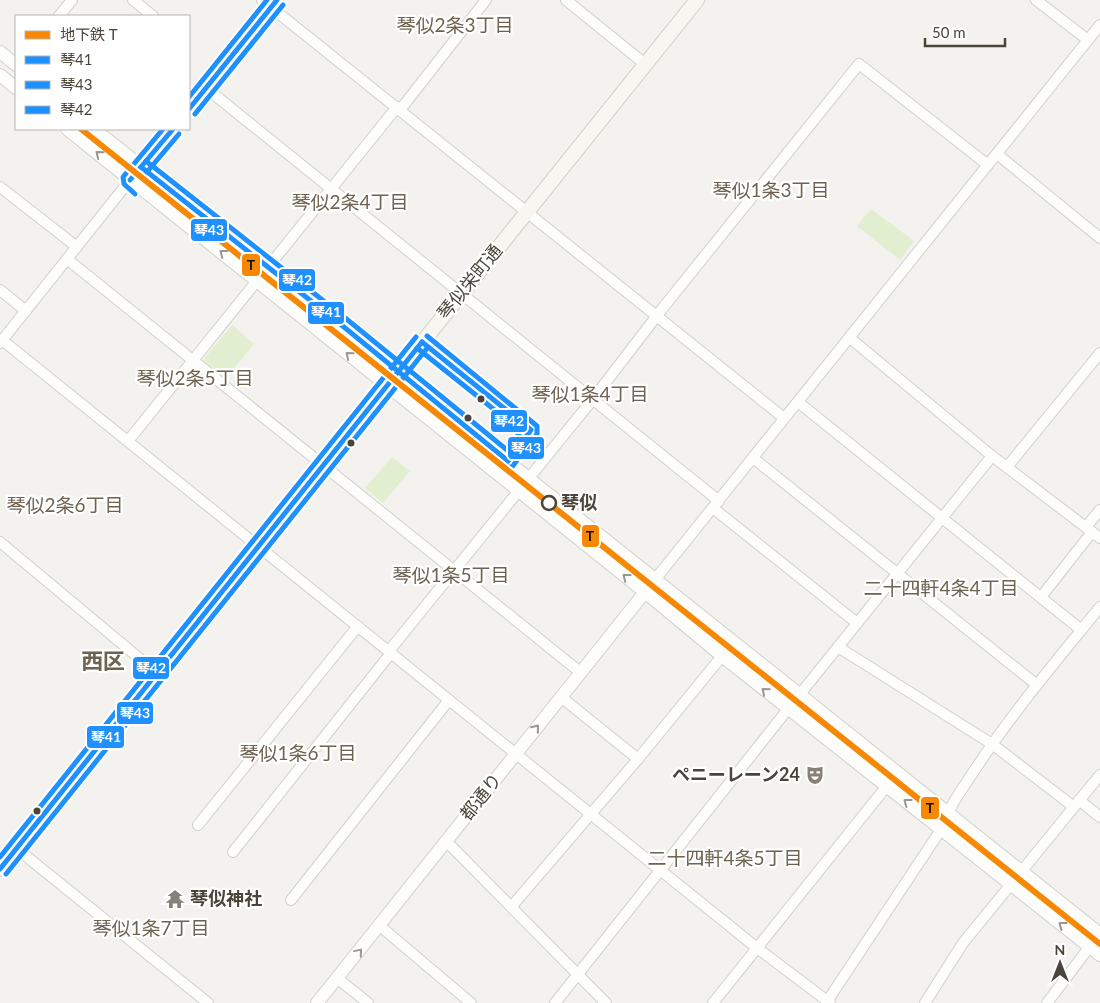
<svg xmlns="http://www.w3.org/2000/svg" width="1100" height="1003" font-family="Lato,'Noto Sans JP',sans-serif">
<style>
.green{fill:#e1eecf}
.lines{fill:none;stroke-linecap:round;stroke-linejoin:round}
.minor-casing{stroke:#d2d0cb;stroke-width:12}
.tertiary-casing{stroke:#d2d0cb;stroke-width:14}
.secondary-casing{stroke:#d3cfc5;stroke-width:16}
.minor{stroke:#fdfdfc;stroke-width:10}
.tertiary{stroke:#fdfdfc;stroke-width:12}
.secondary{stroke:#f7f6f1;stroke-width:14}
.bus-1-casing{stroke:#fff;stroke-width:9}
.bus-2-casing{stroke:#fff;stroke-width:9}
.bus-3-casing{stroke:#fff;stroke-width:9}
.bus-1{stroke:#1e90ff;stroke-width:5}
.bus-2{stroke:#1e90ff;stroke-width:5}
.bus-3{stroke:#1e90ff;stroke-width:5}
.metro-1-casing{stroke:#fff;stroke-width:10}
.metro-1{stroke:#f68803;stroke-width:6}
.oneway{stroke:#9b9791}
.bus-dot{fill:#4b4439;stroke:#fff;stroke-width:2}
.stop-dot{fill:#fff;stroke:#4b4439;stroke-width:2.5}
.labels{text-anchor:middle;stroke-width:4.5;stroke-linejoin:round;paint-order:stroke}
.street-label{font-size:18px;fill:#4b4439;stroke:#fff}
.stop-label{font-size:18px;font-weight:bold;fill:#4b4439;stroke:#fff;text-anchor:start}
.poi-label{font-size:18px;font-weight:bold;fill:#4b4439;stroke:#fff;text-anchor:end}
.neighbourhood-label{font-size:19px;fill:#6e6250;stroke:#fff}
.district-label{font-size:22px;font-weight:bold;fill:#6e6250;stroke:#fff}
.line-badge{stroke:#fff;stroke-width:2}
.badge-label{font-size:14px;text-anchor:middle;font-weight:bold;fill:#fff}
.pale-badge-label{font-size:14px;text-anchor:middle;font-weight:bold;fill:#111}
</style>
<rect width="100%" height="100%" fill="#f4f2ee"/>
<g class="green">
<path d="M871 209 914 241 900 260 857 226Z"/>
<path d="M232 325 254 344 226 378 203 360Z"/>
<path d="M392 457 410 471 383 503 365 488Z"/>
</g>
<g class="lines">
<g class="minor-casing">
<g id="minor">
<path d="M133 0 153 16"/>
<path d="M262 0 784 418"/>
<path d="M566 0 645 64"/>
<path d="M1036 0 1088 40"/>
<path d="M59 16 72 0"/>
<path d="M206 88 719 501"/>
<path d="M400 110 486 0"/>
<path d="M997 154 1100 238"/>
<path d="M0 187 77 247"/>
<path d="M67 259 580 672"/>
<path d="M0 290 26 311"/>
<path d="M850 338 992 456 1100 538"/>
<path d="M2 340 757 948 830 1003"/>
<path d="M0 343 130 180"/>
<path d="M798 402 1080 629"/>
<path d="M128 441 397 107"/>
<path d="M753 458 1037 685"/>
<path d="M1007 467 1100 353"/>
<path d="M713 508 857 623"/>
<path d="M1086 527 1100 510"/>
<path d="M0 542 157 673"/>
<path d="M645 592 1100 25"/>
<path d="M1041 597 1092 532"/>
<path d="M838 647 992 744 1074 807"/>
<path d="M389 651 593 399 662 309 859 64 988 165"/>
<path d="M561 697 638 759"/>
<path d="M1079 800 1100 817"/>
<path d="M198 825 358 626"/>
<path d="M446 841 606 1003"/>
<path d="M16 848 208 1003"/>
<path d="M233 852 391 653"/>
<path d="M291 900 449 700"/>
<path d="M512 906 638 759 722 656"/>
<path d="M380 926 471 1003"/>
<path d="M337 978 368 1003"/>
<path d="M555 1003 788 709 992 456"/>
<path d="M713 1003 886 787"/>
<path d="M826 1003 942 828C949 806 963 788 976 768 1013 712 1057 660 1100 607"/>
<path d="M925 1003 963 943 1100 775"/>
<path d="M1047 1003 1100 933"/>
</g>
</g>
<g class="tertiary-casing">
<g id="tertiary">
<path d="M0 52 16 65"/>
<path d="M0 75 16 88"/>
<path d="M189 109 277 0"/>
<path d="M67 129 645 592 722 656 1100 955"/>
<path d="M94 129 339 323 528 478 1100 934"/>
<path d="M136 173 173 129"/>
<path d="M317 1003 645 592"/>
</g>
</g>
<g class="secondary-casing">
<path id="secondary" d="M0 869 697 0"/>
</g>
<use href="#minor" class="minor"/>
<use href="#tertiary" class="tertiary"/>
<use href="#secondary" class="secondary"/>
<g class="bus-1-casing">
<g id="bus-1">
<path d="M189 109 277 0"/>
<path d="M141 167 339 323 508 461"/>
<path d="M130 180 173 129"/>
<path d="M422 342 531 430 508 461"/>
<path d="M0 869 422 342"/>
</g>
</g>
<g class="bus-2-casing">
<g id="bus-2">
<path d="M195 114 283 5"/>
<path d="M136 173 334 329 503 467H512L537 434V426L427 336"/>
<path d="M145 182 141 179 179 134"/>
<path d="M6 874 428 347"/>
</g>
</g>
<g class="bus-3-casing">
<g id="bus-3">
<path d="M189 97 267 0"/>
<path d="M146 161 344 317 507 450 521 431 417 348"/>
<path d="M135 194 124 184 123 177 163 129"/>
<path d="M0 857 416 337"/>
</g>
</g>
<use href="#bus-1" class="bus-1"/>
<use href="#bus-2" class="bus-2"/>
<use href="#bus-3" class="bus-3"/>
<g class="metro-1-casing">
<path id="metro-1" d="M81 129 1100 944"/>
</g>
<use href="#metro-1" class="metro-1"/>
</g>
<defs><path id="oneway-chevron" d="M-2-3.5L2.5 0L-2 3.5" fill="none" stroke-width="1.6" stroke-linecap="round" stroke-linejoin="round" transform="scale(1.25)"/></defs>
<g class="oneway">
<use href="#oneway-chevron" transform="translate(99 154) rotate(-141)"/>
<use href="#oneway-chevron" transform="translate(223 253) rotate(-142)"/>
<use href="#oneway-chevron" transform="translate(349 355) rotate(-141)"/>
<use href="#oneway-chevron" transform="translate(626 577) rotate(-142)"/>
<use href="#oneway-chevron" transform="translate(765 691) rotate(-141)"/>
<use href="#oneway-chevron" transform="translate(536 728) rotate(-51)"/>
<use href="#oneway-chevron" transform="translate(907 802) rotate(-143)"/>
<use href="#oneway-chevron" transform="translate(1062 925) rotate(-143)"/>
<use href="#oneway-chevron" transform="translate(359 952) rotate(-50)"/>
</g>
<defs>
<g id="theatre-bare" transform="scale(1.5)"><path d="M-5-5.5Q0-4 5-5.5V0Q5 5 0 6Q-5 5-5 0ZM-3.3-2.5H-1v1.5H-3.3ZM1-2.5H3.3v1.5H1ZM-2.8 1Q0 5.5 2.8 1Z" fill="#868178" stroke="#fff" stroke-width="2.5" paint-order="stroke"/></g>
<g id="temple-bare" transform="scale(1.5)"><path d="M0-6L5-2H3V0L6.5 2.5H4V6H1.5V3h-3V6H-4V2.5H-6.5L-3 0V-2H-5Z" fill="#868178" stroke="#fff" stroke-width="2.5" paint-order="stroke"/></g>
</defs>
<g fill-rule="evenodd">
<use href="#theatre-bare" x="815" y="775"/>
<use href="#temple-bare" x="175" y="899"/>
</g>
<g class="bus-dot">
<circle cx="481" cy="399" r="4.5"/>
<circle cx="468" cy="418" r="4.5"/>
<circle cx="351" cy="443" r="4.5"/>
<circle cx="37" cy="811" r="4.5"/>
</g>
<circle class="stop-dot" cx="549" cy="503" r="7"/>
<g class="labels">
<g class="street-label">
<text transform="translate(470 282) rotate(-51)" y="6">琴似栄町通</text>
<text transform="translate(481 797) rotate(-51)" y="6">都通り</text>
</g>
<g class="stop-label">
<text x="561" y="509">琴似</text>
</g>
<g class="poi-label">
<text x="800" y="781">ペニーレーン24</text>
<text x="190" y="905" text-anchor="start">琴似神社</text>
</g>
<g class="neighbourhood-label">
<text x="455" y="32">琴似2条3丁目</text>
<text x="771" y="197">琴似1条3丁目</text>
<text x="350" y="209">琴似2条4丁目</text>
<text x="195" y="385">琴似2条5丁目</text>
<text x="590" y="401">琴似1条4丁目</text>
<text x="65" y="512">琴似2条6丁目</text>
<text x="451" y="582">琴似1条5丁目</text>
<text x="941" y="595">二十四軒4条4丁目</text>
<text x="298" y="760">琴似1条6丁目</text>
<text x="725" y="865">二十四軒4条5丁目</text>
<text x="151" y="935">琴似1条7丁目</text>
</g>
<g class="district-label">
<text x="103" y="669">西区</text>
</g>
</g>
<g class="line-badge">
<rect x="190" y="218" width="38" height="24" rx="5" fill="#1e90ff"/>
<rect x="241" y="253" width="20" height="24" rx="5" fill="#f68803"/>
<rect x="278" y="268" width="38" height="24" rx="5" fill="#1e90ff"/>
<rect x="307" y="301" width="38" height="24" rx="5" fill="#1e90ff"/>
<rect x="490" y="409" width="38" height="24" rx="5" fill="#1e90ff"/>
<rect x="507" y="436" width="38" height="24" rx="5" fill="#1e90ff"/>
<rect x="581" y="524" width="19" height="24" rx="5" fill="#f68803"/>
<rect x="132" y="656" width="38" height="24" rx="5" fill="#1e90ff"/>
<rect x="116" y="701" width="38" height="24" rx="5" fill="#1e90ff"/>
<rect x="86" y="725" width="39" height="24" rx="5" fill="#1e90ff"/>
<rect x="920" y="796" width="20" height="24" rx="5" fill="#f68803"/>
</g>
<g class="badge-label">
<text x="209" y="235">琴43</text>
<text x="297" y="285">琴42</text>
<text x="326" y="317">琴41</text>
<text x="509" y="426">琴42</text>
<text x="526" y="453">琴43</text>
<text x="151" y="673">琴42</text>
<text x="135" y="718">琴43</text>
<text x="106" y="742">琴41</text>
</g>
<g class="pale-badge-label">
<text x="251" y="270">T</text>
<text x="590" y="541">T</text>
<text x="930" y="813">T</text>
</g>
<rect x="15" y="15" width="175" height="115" fill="#ffffff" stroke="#b7b4b0"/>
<rect x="25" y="31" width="25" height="8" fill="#f68803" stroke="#b7b4b0"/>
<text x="60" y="40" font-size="15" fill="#4b4439">地下鉄 T</text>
<rect x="25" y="56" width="25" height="8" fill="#1e90ff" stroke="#b7b4b0"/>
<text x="60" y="65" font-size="15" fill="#4b4439">琴41</text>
<rect x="25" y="81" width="25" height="8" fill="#1e90ff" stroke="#b7b4b0"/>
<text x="60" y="90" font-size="15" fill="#4b4439">琴43</text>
<rect x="25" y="106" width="25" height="8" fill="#1e90ff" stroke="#b7b4b0"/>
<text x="60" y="115" font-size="15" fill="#4b4439">琴42</text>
<g transform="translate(1060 963)" stroke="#ffffff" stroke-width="4" paint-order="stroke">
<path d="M0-4L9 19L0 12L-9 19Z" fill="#4b4439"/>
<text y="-8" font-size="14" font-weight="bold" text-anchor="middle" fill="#4b4439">N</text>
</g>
<path d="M925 38v8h80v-8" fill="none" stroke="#4b4439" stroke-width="2.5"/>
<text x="932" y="38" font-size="15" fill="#4b4439" stroke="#ffffff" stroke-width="4" paint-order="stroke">50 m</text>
</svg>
